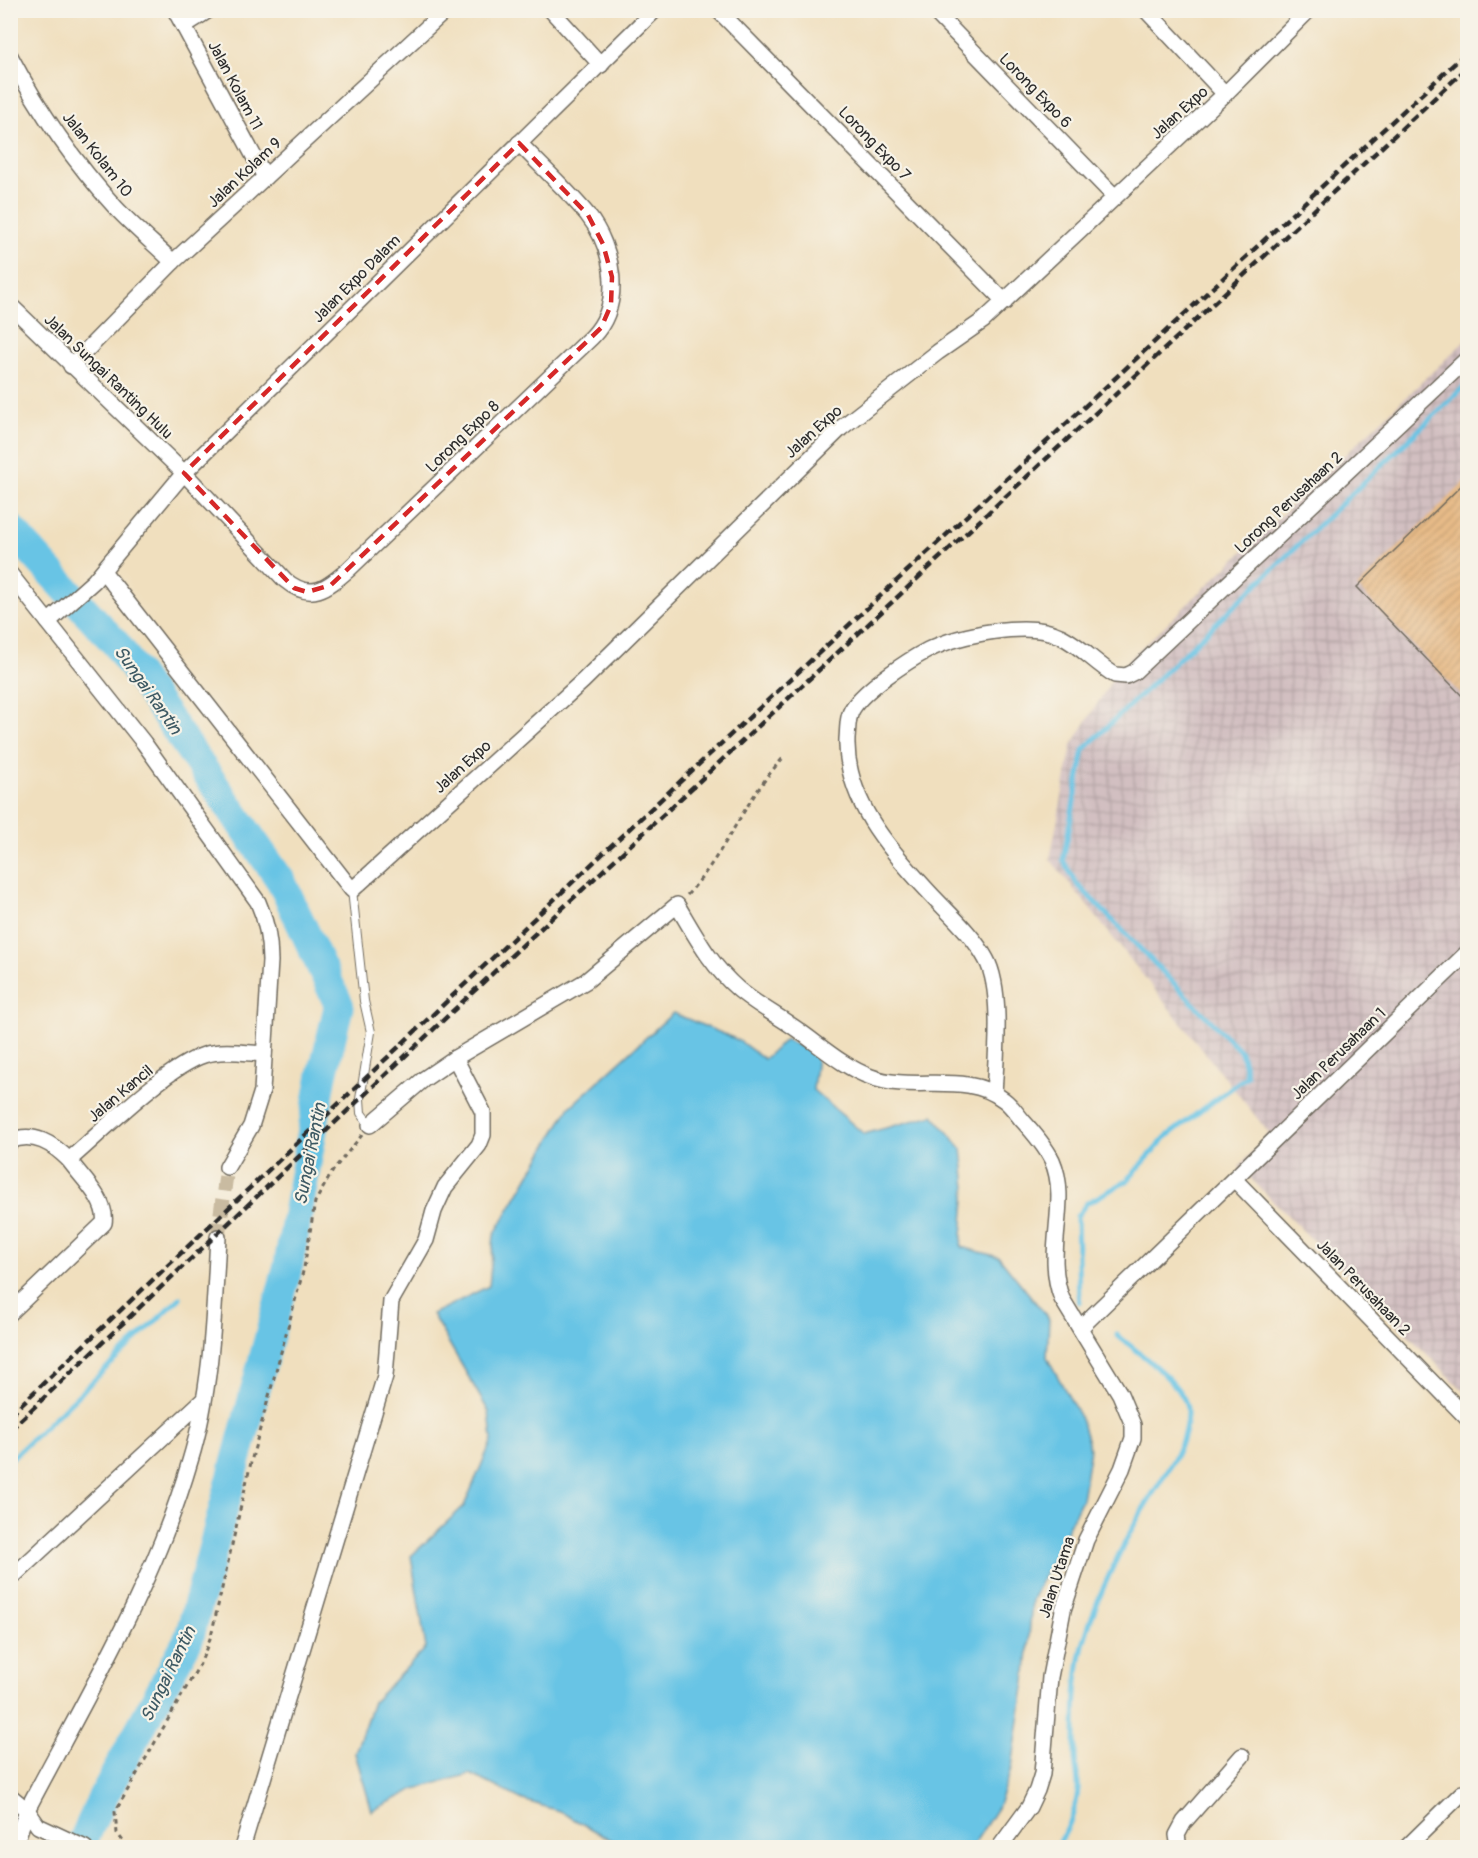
<svg xmlns="http://www.w3.org/2000/svg" width="1478" height="1858" font-family="Pangolin,sans-serif">
<style>
.industrial{fill:url(#industrial-grid)}
.water{fill:#67c4e5;stroke:#497888;stroke-width:1.5}
.lines{fill:none;stroke-linecap:round;stroke-linejoin:round}
.stream{stroke:#67c4e5;stroke-width:5}
.river{stroke:#67c4e5;stroke-width:30}
.building{fill:url(#building-hatch)}
.street-tunnel{stroke:#c9bba1;stroke-width:15;stroke-dasharray:15 8;stroke-linecap:butt}
.lane-casing{stroke:#706a5e;stroke-width:10}
.street-casing{stroke:#706a5e;stroke-width:18}
.path{stroke:#706a5e;stroke-width:3;stroke-dasharray:4.5 4.5;stroke-linecap:butt}
.lane{stroke:#fff;stroke-width:8}
.street{stroke:#fff;stroke-width:15}
.rail{stroke:#2b2b2b;stroke-width:4.5;stroke-dasharray:9 4.5;stroke-linecap:butt}
.marked{fill:none;stroke:#d62828;stroke-width:4.5;stroke-dasharray:12 8;stroke-linejoin:round}
.labels{text-anchor:middle;stroke-width:4.5;stroke-linejoin:round;paint-order:stroke}
.street-label{font-size:16px;fill:#2b2b2b;stroke:#f7f3e8}
.water-label{font-size:18px;font-style:italic;fill:#3d5963;stroke:#f7f3e8}
</style>
<defs>
<pattern id="industrial-grid" width="8" height="8" patternUnits="userSpaceOnUse" patternTransform="scale(1.5)"><rect width="8" height="8" fill="#d2bfc1"/><path d="M0 4h8M4 0v8" fill="none" stroke="#b4a4a6"/></pattern>
<pattern id="building-hatch" width="6" height="6" patternUnits="userSpaceOnUse" patternTransform="scale(1.5)"><rect width="6" height="6" fill="#e7bb88"/><path d="M-1 1l2-2M0 6l6-6M5 7l2-2" fill="none" stroke="#c6a176"/></pattern>
</defs>
<rect width="100%" height="100%" fill="#f7f3e8"/>
<filter id="ink" filterUnits="userSpaceOnUse"><feTurbulence type="fractalNoise" baseFrequency=".0167" numOctaves="2"/><feDisplacementMap in="SourceGraphic" scale="12" xChannelSelector="R" yChannelSelector="G"/><feConvolveMatrix kernelMatrix="1 2 1 2 8 2 1 2 1" color-interpolation-filters="sRGB"/></filter>
<filter id="wash" filterUnits="userSpaceOnUse"><feTurbulence type="fractalNoise" baseFrequency=".008" numOctaves="4" result="noise"/><feDisplacementMap in="SourceGraphic" scale="24" xChannelSelector="R" yChannelSelector="G"/><feGaussianBlur stdDeviation="1.35" result="paint"/><feColorMatrix in="noise" values="0 0 0 0 0 0 0 0 0 0 0 0 0 0 0 0 0 1.4 0 .05"/><feComposite in="paint" operator="in"/></filter>
<g filter="url(#wash)">
<rect width="100%" height="100%" fill="#f0dfbe"/>
<path class="industrial" d="M1467 339V1394L1239 1167 1269 1133 1050 859 1072 745 1118 670Z"/>
<path class="water" d="M673 1013 738 1040 764 1059 786 1039 817 1056 813 1090 864 1134 933 1115 962 1149 966 1188 961 1247 999 1257 1049 1319 1047 1357 1081 1419 1090 1449 1082 1499 1032 1600 1026 1674 1012 1767 997 1808 972 1847H624L559 1811 523 1800 470 1774 415 1789 372 1811 355 1753 373 1702 426 1648 411 1556 464 1506 492 1440 489 1412 432 1314 489 1286 494 1235 569 1108Z"/>
<g class="lines">
<g class="stream">
<path d="M1079 1302 1077 1216 1087 1203 1127 1181 1166 1137 1247 1076 1241 1052 1077 884 1063 860 1084 749 1468 383"/>
<path d="M10 1460 180 1298"/>
<path d="M1054 1848C1068 1835 1076 1808 1078 1790 1079 1779 1075 1768 1075 1758 1075 1721 1074 1681 1083 1645 1095 1600 1117 1556 1139 1516 1157 1484 1189 1448 1187 1409 1186 1386 1135 1350 1117 1335"/>
</g>
<path class="river" d="M10 528 117 645 281 881 339 1005 322 1077 288 1267 189 1638 101 1801 80 1848"/>
</g>
<g id="blocks">
<path class="building" d="M1467 480V701L1357 587Z"/>
</g>
</g>
<g filter="url(#ink)">
<use href="#blocks" fill-opacity="0" stroke="#706a5e" stroke-width="1.5"/>
<g class="lines">
<path class="street-tunnel" d="M218 1237 227 1167"/>
<g class="lane-casing">
<path id="lane" d="M352 890 364 1001 371 1032 360 1099 361 1113 370 1125"/>
</g>
<g class="street-casing">
<g id="street">
<path d="M175 10 265 177"/>
<path d="M551 10 601 65"/>
<path d="M718 10 1005 302"/>
<path d="M933 10 1114 196"/>
<path d="M1146 10 1225 94"/>
<path d="M184 26 209 10"/>
<path d="M10 56C39 111 74 162 116 208 134 227 154 244 173 262"/>
<path d="M10 305 184 473 285 580C311 602 327 588 349 569L592 337C624 304 614 248 587 214 566 189 541 166 519 143"/>
<path d="M71 366 173 262 446 10"/>
<path d="M103 571 352 890 583 681 841 428 938 352 984 320 1225 94 1309 10"/>
<path d="M10 574 144 743 258 902C267 922 270 939 270 961L262 1091 251 1126 227 1167"/>
<path d="M48 622 94 581 184 473 655 10"/>
<path d="M994 1093C996 1059 1003 989 986 959 972 933 947 912 927 890 888 848 845 799 847 739 848 729 847 716 853 708 865 689 907 661 928 650 958 635 1029 620 1060 636 1080 645 1096 664 1115 675L1126 676 1134 672 1468 358"/>
<path d="M370 1125 424 1079 455 1058 586 981 677 905C695 935 711 966 738 989 758 1006 782 1018 802 1033 824 1049 846 1068 871 1077 912 1093 967 1070 1004 1100 1011 1105 1016 1113 1022 1120 1033 1132 1045 1146 1052 1160 1071 1203 1043 1251 1062 1299L1120 1394 1133 1425V1438L1122 1469 1086 1540 1063 1610 1050 1677 1042 1774 1037 1790 1029 1807 999 1848"/>
<path d="M10 1141C34 1131 53 1144 69 1160 102 1132 165 1068 204 1055 222 1049 245 1053 264 1054"/>
<path d="M1234 1179 1468 1419"/>
<path d="M10 1313 104 1223C108 1201 81 1177 69 1160"/>
<path d="M1080 1328 1468 952"/>
<path d="M10 1579 203 1400"/>
<path d="M10 1796 27 1810 38 1826 85 1848"/>
<path d="M14 1848 27 1810C86 1697 154 1585 190 1461 212 1390 214 1311 218 1237"/>
<path d="M242 1848 385 1376 391 1301 426 1240 434 1211 445 1187 479 1145 483 1135V1112L455 1058"/>
<path d="M1179 1848 1177 1835 1184 1822 1242 1756"/>
<path d="M1406 1848 1462 1793"/>
</g>
</g>
<g class="path">
<path d="M687 895C726 853 745 798 784 757"/>
<path d="M128 1848 117 1833 115 1812 201 1662 211 1636 252 1458 304 1268 315 1202 334 1169 362 1135"/>
</g>
<use href="#lane" class="lane"/>
<use href="#street" class="street"/>
<g class="rail">
<path d="M10 1415 615 842 1468 51"/>
<path d="M10 1430 511 956 1468 67"/>
</g>
</g>
</g>
<path class="marked" d="M519 143 588 215 603 244 612 277 611 305 601 328 331 585 307 592 294 588 184 473Z"/>
<g class="labels">
<g class="street-label">
<text transform="translate(236 85) rotate(62)" y="6">Jalan Kolam 11</text>
<text transform="translate(1036 90) rotate(46)" y="6">Lorong Expo 6</text>
<text transform="translate(1179 112) rotate(-42)" y="6">Jalan Expo</text>
<text transform="translate(875 143) rotate(46)" y="6">Lorong Expo 7</text>
<text transform="translate(98 154) rotate(52)" y="6">Jalan Kolam 10</text>
<text transform="translate(244 172) rotate(-43)" y="6">Jalan Kolam 9</text>
<text transform="translate(356 278) rotate(-45)" y="6">Jalan Expo Dalam</text>
<text transform="translate(109 376) rotate(44)" y="6">Jalan Sungai Ranting Hulu</text>
<text transform="translate(813 431) rotate(-42)" y="6">Jalan Expo</text>
<text transform="translate(462 436) rotate(-44)" y="6">Lorong Expo 8</text>
<text transform="translate(1288 502) rotate(-43)" y="6">Lorong Perusahaan 2</text>
<text transform="translate(462 766) rotate(-42)" y="6">Jalan Expo</text>
<text transform="translate(1338 1053) rotate(-44)" y="6">Jalan Perusahaan 1</text>
<text transform="translate(120 1093) rotate(-40)" y="6">Jalan Kancil</text>
<text transform="translate(1364 1287) rotate(46)" y="6">Jalan Perusahaan 2</text>
<text transform="translate(1056 1577) rotate(-72)" y="6">Jalan Utama</text>
</g>
<g class="water-label">
<text transform="translate(148 690) rotate(55)" y="6">Sungai Rantin</text>
<text transform="translate(310 1154) rotate(-79)" y="6">Sungai Rantin</text>
<text transform="translate(168 1674) rotate(-64)" y="6">Sungai Rantin</text>
</g>
</g>
<rect width="1478" height="1858" fill="none" stroke="#f7f3e8" stroke-width="36"/>
</svg>
